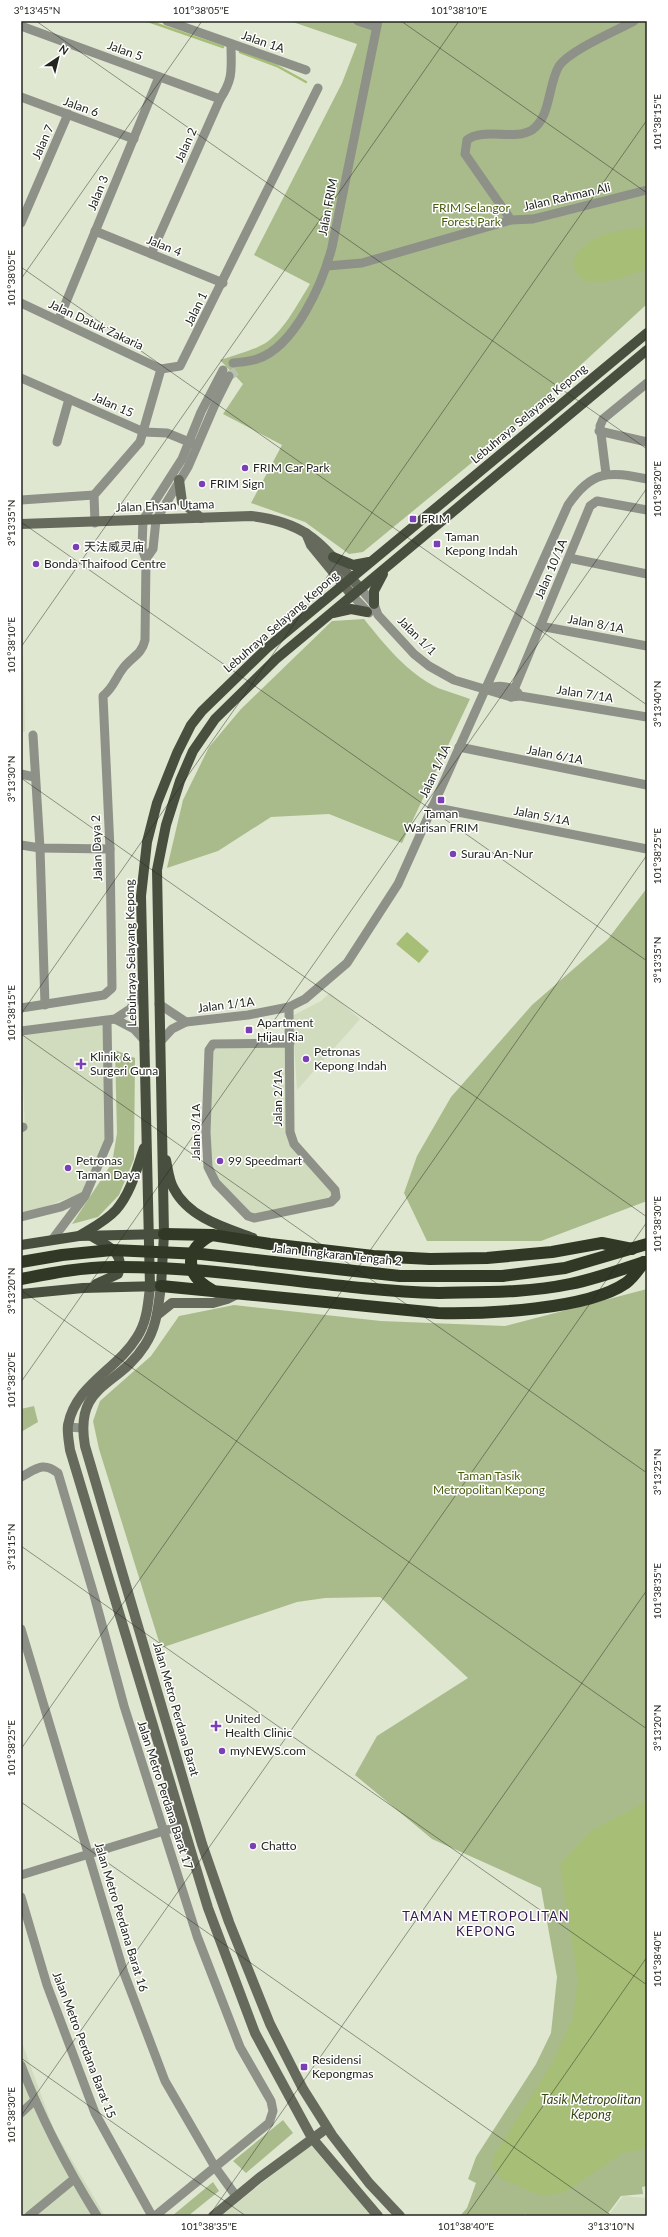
<svg xmlns="http://www.w3.org/2000/svg" width="668" height="2237" font-family="Lato,'Noto Sans SC',sans-serif">
<style>
.built{fill:#d1dcbe}
.green{fill:#aabb8b}
.water{fill:#a6be76}
.lines{fill:none;stroke-linecap:round;stroke-linejoin:round}
.stream{stroke:#a6be76;stroke-width:2.5}
.street-tunnel{stroke:#b9c0ad;stroke-width:9;stroke-dasharray:9 4.5;stroke-linecap:butt}
.street{stroke:#8e9188;stroke-width:9}
.secondary{stroke:#656a5d;stroke-width:10}
.primary{stroke:#494f3f;stroke-width:10}
.highway{stroke:#323826;stroke-width:12}
.highway-bridge{stroke:#323826;stroke-width:12}
.ticks{fill:none;stroke:#23261e;stroke-width:1;stroke-opacity:0.45}
.poi-dot{fill:#7a3fb5;stroke:#fff;stroke-width:1.5}
.labels{text-anchor:middle;stroke-width:3;stroke-linejoin:round;paint-order:stroke}
.street-label{font-size:12px;fill:#23261e;stroke:#fff}
.park-label{font-size:12px;fill:#4a5e0e;stroke:#fff}
.poi-label{font-size:12px;fill:#23261e;stroke:#fff;text-anchor:start}
.neighbourhood-label{font-size:13px;letter-spacing:1px;fill:#351951;stroke:#fff}
.water-label{font-size:13px;font-style:italic;fill:#3a4914;stroke:#fff}
.neatline{fill:none;stroke:#23261e;stroke-width:1.5}
.ticks-label{font-size:10px;text-anchor:middle;fill:#23261e}
</style>
<rect width="100%" height="100%" fill="#dfe7d1"/>
<g class="built">
<path d="M21 553 25 732 21 731Z"/>
<path d="M330 993 360 1019 297 1090 292 1016 321 1001Z"/>
<path d="M104 1025 106 1139 82 1193 36 1210 21 1213V1132L25 1131 21 1034Z"/>
<path d="M287 1046V1135L331 1191 332 1195 330 1198 255 1215 251 1214 218 1181 211 1166 210 1127 212 1049Z"/>
<path d="M21 2040 54 2130 105 2216H21Z"/>
<path d="M311 2145 372 2216H221L267 2179Z"/>
<path d="M623 2196 647 2198V2216H608Z"/>
</g>
<g class="green">
<path d="M290 21H647V304L497 442 363 552 349 554 305 522 251 503 282 445 223 414 243 384 220 360C235 355 253 351 267 342 285 329 298 303 310 284L254 255 342 83 357 44Z"/>
<path d="M364 619C385 645 407 673 438 688 448 692 460 695 470 699L402 843 329 814 271 817 218 851 167 868 183 800 209 747 241 709 332 621Z"/>
<path d="M647 888V1201L541 1241H427L404 1193 417 1156 451 1097 532 1005 608 939Z"/>
<path d="M115 1050 135 1058 134 1159 119 1195 98 1217 72 1224 112 1163 117 1133Z"/>
<path d="M647 1289V2186L642 2187 643 2194 621 2196 606 2216H528L525 2214 523 2216H460L467 2208 476 2183 468 2179 476 2157 536 2064 551 2033 557 1977 541 1888 432 1839 355 1775 377 1736 468 1678 380 1597 325 1598 297 1602 161 1648 99 1449 93 1421 100 1401 151 1356 179 1316 234 1305 381 1321 505 1326Z"/>
<path d="M34 1406 38 1422 21 1432V1409Z"/>
<path d="M283 2120 293 2133 246 2173 233 2161Z"/>
<path d="M213 2182 219 2191 188 2216H172Z"/>
</g>
<g class="water">
<path d="M647 227V269C629 275 576 298 574 264 573 254 583 246 591 241 606 231 629 230 647 227Z"/>
<path d="M407 932 429 951 419 963 396 944Z"/>
<path d="M647 1801V2149L623 2153 565 2192 543 2196 501 2179 492 2167 494 2156 554 2060 573 2017 578 1980 560 1864 591 1831Z"/>
</g>
<g class="lines">
<g class="stream">
<path d="M148 21 223 47"/>
<path d="M240 52 277 66 306 82"/>
</g>
<path class="street-tunnel" d="M229 376 239 369"/>
<g class="street">
<path d="M167 21 306 70"/>
<path d="M358 21 376 27"/>
<path d="M21 26 220 99"/>
<path d="M21 97 134 139"/>
<path d="M511 220 465 154 467 140C482 127 515 141 532 130 551 117 548 84 559 66 570 50 616 31 634 21"/>
<path d="M21 223 68 114"/>
<path d="M95 231 223 283"/>
<path d="M151 254 220 99C234 78 231 69 231 44"/>
<path d="M327 266 362 263 511 220 533 219 647 190"/>
<path d="M21 303 161 369 180 366 318 88"/>
<path d="M59 319 159 77"/>
<path d="M233 363C241 362 249 362 257 359 295 347 323 282 332 247L378 21"/>
<path d="M21 378 144 432 167 433 194 444"/>
<path d="M599 431 647 442"/>
<path d="M57 442 69 399"/>
<path d="M606 474 600 426 603 419 647 383"/>
<path d="M21 500 94 495"/>
<path d="M95 523 94 495 140 442 161 369"/>
<path d="M569 558 647 574"/>
<path d="M146 559 153 549 156 520 188 467 216 402 229 376"/>
<path d="M360 588 374 604 378 615 414 654 429 666 454 680 511 697 520 696 647 717"/>
<path d="M352 595 369 613"/>
<path d="M540 626 647 646"/>
<path d="M486 689C495 685 510 685 518 693"/>
<path d="M511 697 590 506 597 501 647 510"/>
<path d="M33 735 40 848 45 1005"/>
<path d="M459 747 647 785"/>
<path d="M21 774 34 777"/>
<path d="M432 807 647 849"/>
<path d="M21 845 40 848 110 849"/>
<path d="M159 1004 186 1022"/>
<path d="M289 1007 290 1132 294 1144 335 1190 336 1197 331 1202 254 1218 248 1216 216 1183 208 1167 206 1132 209 1050 213 1044 290 1043"/>
<path d="M21 1008 104 995 112 988 110 849 103 696C115 686 115 678 124 667 132 657 142 654 145 640L146 559 142 549 143 520 182 459 201 412 223 370"/>
<path d="M115 1019 134 1029 145 1041"/>
<path d="M21 1031 115 1019 130 1009 143 990"/>
<path d="M161 1041 172 1029 186 1022 248 1015 289 1007 305 999 347 963 398 884 568 505C592 470 608 471 647 479"/>
<path d="M21 1128 23 1127"/>
<path d="M21 1217 61 1207 84 1196"/>
<path d="M52 1240 85 1196 109 1140 107 1021"/>
<path d="M68 1427 82 1428"/>
<path d="M21 1477C36 1469 43 1461 58 1473L94 1595 124 1706 197 1936 240 2047 271 2101 273 2111 269 2123 155 2216"/>
<path d="M21 1629 124 1973 165 2081 215 2167 236 2196"/>
<path d="M21 1875 183 1825"/>
<path d="M21 1897 47 1985 95 2113 152 2216"/>
<path d="M21 2065C41 2118 67 2168 97 2216"/>
<path d="M21 2113 35 2100"/>
<path d="M29 2216 74 2179"/>
</g>
<g class="secondary">
<path d="M179 480 182 502 201 518"/>
<path d="M21 524 251 516C311 523 323 547 360 588"/>
<path d="M306 533 311 545 352 595"/>
<path d="M161 1286C158 1307 157 1327 145 1345 118 1388 74 1383 85 1446L202 1844 229 1922 270 2024 303 2089 332 2135 369 2183 400 2216"/>
<path d="M150 1287C148 1304 147 1322 137 1337 117 1370 76 1384 68 1425 67 1433 69 1442 70 1450L208 1908 255 2033 312 2138 378 2216"/>
<path d="M157 1315 172 1303H213L227 1299 239 1293"/>
<path d="M213 2216 259 2178 327 2128"/>
</g>
<g class="primary">
<path d="M333 557 353 565 369 562"/>
<path d="M374 604V591L383 574"/>
<path d="M333 613 351 609 367 612"/>
<path d="M166 1160C168 1169 169 1181 174 1189 189 1218 226 1228 253 1238"/>
<path d="M79 1236C92 1228 106 1221 116 1210 131 1193 137 1168 144 1148"/>
<path d="M91 1236C107 1245 126 1253 118 1274L96 1284"/>
<path d="M21 1245 79 1236 164 1234"/>
<path d="M150 1287 141 896 147 842 157 803 177 753 191 725 202 711 267 648 647 333"/>
<path d="M21 1294 83 1288 161 1286 164 1234 157 870 166 825 180 781 193 751 215 719 276 659 647 350"/>
</g>
<g class="highway">
<path d="M164 1234 212 1235 270 1244 373 1256 430 1259 487 1258 552 1252 602 1243 632 1249"/>
<path d="M212 1235C183 1250 185 1275 212 1290"/>
<path d="M502 1276 565 1268 647 1244"/>
<path d="M161 1286 438 1313C485 1314 587 1310 626 1283 633 1278 639 1269 644 1262"/>
<path d="M439 1293C483 1292 527 1293 570 1284 595 1279 620 1270 644 1262"/>
</g>
<g class="highway-bridge">
<path d="M21 1262 62 1255 112 1250 201 1254 400 1276H502"/>
<path d="M21 1279C52 1273 83 1267 114 1267 223 1266 330 1290 439 1293"/>
</g>
</g>
<path class="ticks" d="M36 21 647 449M401 21 647 193M21 267 647 705M21 279 202 21M21 522 647 961M21 647 459 21M21 778 647 1217M21 1014 647 120M21 1034 647 1473M21 1290 647 1729M21 1382 647 488M21 1546 647 1985M21 1749 647 855M21 1802 612 2216M21 2058 246 2216M21 2116 647 1222M209 2216 647 1590M466 2216 647 1957"/>
<g class="poi-dot">
<circle cx="245" cy="468" r="4"/>
<circle cx="202" cy="484" r="4"/>
<rect x="409" y="515" width="8" height="8" rx="2"/>
<rect x="433" y="540" width="8" height="8" rx="2"/>
<circle cx="76" cy="547" r="4"/>
<circle cx="36" cy="564" r="4"/>
<rect x="437" y="796" width="8" height="8" rx="2"/>
<circle cx="453" cy="854" r="4"/>
<rect x="245" y="1026" width="8" height="8" rx="2"/>
<circle cx="306" cy="1059" r="4"/>
<path d="M79 1058h4v4h4v4h-4v4h-4v-4h-4v-4h4z"/>
<circle cx="220" cy="1161" r="4"/>
<circle cx="68" cy="1168" r="4"/>
<path d="M214 1720h4v4h4v4h-4v4h-4v-4h-4v-4h4z"/>
<circle cx="222" cy="1751" r="4"/>
<circle cx="253" cy="1846" r="4"/>
<rect x="300" y="2063" width="8" height="8" rx="2"/>
</g>
<g class="labels">
<g class="street-label">
<text transform="translate(263 42) rotate(19)" y="4">Jalan 1A</text>
<text transform="translate(125 51) rotate(20)" y="4">Jalan 5</text>
<text transform="translate(81 107) rotate(20)" y="4">Jalan 6</text>
<text transform="translate(43 142) rotate(-66)" y="4">Jalan 7</text>
<text transform="translate(186 145) rotate(-66)" y="4">Jalan 2</text>
<text transform="translate(98 193) rotate(-68)" y="4">Jalan 3</text>
<text transform="translate(567 197) rotate(-13)" y="4">Jalan Rahman Ali</text>
<text transform="translate(328 207) rotate(-79)" y="4">Jalan FRIM</text>
<text transform="translate(164 246) rotate(22)" y="4">Jalan 4</text>
<text transform="translate(196 309) rotate(-64)" y="4">Jalan 1</text>
<text transform="translate(96 325) rotate(25)" y="4">Jalan Datuk Zakaria</text>
<text transform="translate(113 405) rotate(24)" y="4">Jalan 15</text>
<text transform="translate(529 414) rotate(-40)" y="4">Lebuhraya Selayang Kepong</text>
<text transform="translate(165 506) rotate(-2)" y="4">Jalan Ehsan Utama</text>
<text transform="translate(551 569) rotate(-67)" y="4">Jalan 10/1A</text>
<text transform="translate(281 622) rotate(-41)" y="4">Lebuhraya Selayang Kepong</text>
<text transform="translate(596 624) rotate(10)" y="4">Jalan 8/1A</text>
<text transform="translate(417 636) rotate(45)" y="4">Jalan 1/1</text>
<text transform="translate(585 694) rotate(9)" y="4">Jalan 7/1A</text>
<text transform="translate(555 755) rotate(11)" y="4">Jalan 6/1A</text>
<text transform="translate(435 771) rotate(-65)" y="4">Jalan 1/1A</text>
<text transform="translate(542 816) rotate(11)" y="4">Jalan 5/1A</text>
<text transform="translate(97 848) rotate(-92)" y="4">Jalan Daya 2</text>
<text transform="translate(131 953) rotate(-91)" y="4">Lebuhraya Selayang Kepong</text>
<text transform="translate(226 1005) rotate(-7)" y="4">Jalan 1/1A</text>
<text transform="translate(278 1098) rotate(-90)" y="4">Jalan 2/1A</text>
<text transform="translate(196 1132) rotate(-90)" y="4">Jalan 3/1A</text>
<text transform="translate(337 1255) rotate(6)" y="4">Jalan Lingkaran Tengah 2</text>
<text transform="translate(176 1709) rotate(74)" y="4">Jalan Metro Perdana Barat</text>
<text transform="translate(165 1795) rotate(72)" y="4">Jalan Metro Perdana Barat 17</text>
<text transform="translate(121 1917) rotate(73)" y="4">Jalan Metro Perdana Barat 16</text>
<text transform="translate(84 2045) rotate(69)" y="4">Jalan Metro Perdana Barat 15</text>
</g>
<g class="park-label">
<text x="471" y="212">FRIM Selangor<tspan x="471" dy="14">Forest Park</tspan></text>
<text x="489" y="1480">Taman Tasik<tspan x="489" dy="14">Metropolitan Kepong</tspan></text>
</g>
<g class="poi-label">
<text x="253" y="472">FRIM Car Park</text>
<text x="210" y="488">FRIM Sign</text>
<text x="421" y="523">FRIM</text>
<text x="445" y="541">Taman<tspan x="445" dy="14">Kepong Indah</tspan></text>
<text x="84" y="551">天法威灵庙</text>
<text x="44" y="568">Bonda Thaifood Centre</text>
<text x="441" y="818" text-anchor="middle">Taman<tspan x="441" dy="14">Warisan FRIM</tspan></text>
<text x="461" y="858">Surau An-Nur</text>
<text x="257" y="1027">Apartment<tspan x="257" dy="14">Hijau Ria</tspan></text>
<text x="314" y="1056">Petronas<tspan x="314" dy="14">Kepong Indah</tspan></text>
<text x="90" y="1061">Klinik &amp;<tspan x="90" dy="14">Surgeri Guna</tspan></text>
<text x="76" y="1165">Petronas<tspan x="76" dy="14">Taman Daya</tspan></text>
<text x="228" y="1165">99 Speedmart</text>
<text x="225" y="1723">United<tspan x="225" dy="14">Health Clinic</tspan></text>
<text x="230" y="1755">myNEWS.com</text>
<text x="261" y="1850">Chatto</text>
<text x="312" y="2064">Residensi<tspan x="312" dy="14">Kepongmas</tspan></text>
</g>
<g class="neighbourhood-label">
<text x="486" y="1921">TAMAN METROPOLITAN<tspan x="486" dy="15">KEPONG</tspan></text>
</g>
<g class="water-label">
<text x="591" y="2104">Tasik Metropolitan<tspan x="591" dy="15">Kepong</tspan></text>
</g>
</g>
<rect width="668" height="2237" fill="none" stroke="#ffffff" stroke-width="44"/>
<g transform="translate(58 58) rotate(35)" stroke="#ffffff" stroke-width="3" paint-order="stroke">
<path d="M0-3L7 15L0 10L-7 15Z" fill="#23261e"/>
<text y="-6" font-size="11" font-weight="bold" text-anchor="middle" fill="#23261e">N</text>
</g>
<rect x="22" y="22" width="624" height="2193" class="neatline"/>
<g class="ticks-label">
<text x="37" y="14">3°13'45"N</text>
<text x="201" y="14">101°38'05"E</text>
<text x="459" y="14">101°38'10"E</text>
<text transform="translate(657 122) rotate(-90)" y="4">101°38'15"E</text>
<text transform="translate(11 278) rotate(-90)" y="4">101°38'05"E</text>
<text transform="translate(657 489) rotate(-90)" y="4">101°38'20"E</text>
<text transform="translate(11 523) rotate(-90)" y="4">3°13'35"N</text>
<text transform="translate(11 645) rotate(-90)" y="4">101°38'10"E</text>
<text transform="translate(657 704) rotate(-90)" y="4">3°13'40"N</text>
<text transform="translate(11 779) rotate(-90)" y="4">3°13'30"N</text>
<text transform="translate(657 856) rotate(-90)" y="4">101°38'25"E</text>
<text transform="translate(657 960) rotate(-90)" y="4">3°13'35"N</text>
<text transform="translate(11 1013) rotate(-90)" y="4">101°38'15"E</text>
<text transform="translate(657 1224) rotate(-90)" y="4">101°38'30"E</text>
<text transform="translate(11 1291) rotate(-90)" y="4">3°13'20"N</text>
<text transform="translate(11 1380) rotate(-90)" y="4">101°38'20"E</text>
<text transform="translate(657 1472) rotate(-90)" y="4">3°13'25"N</text>
<text transform="translate(11 1547) rotate(-90)" y="4">3°13'15"N</text>
<text transform="translate(657 1591) rotate(-90)" y="4">101°38'35"E</text>
<text transform="translate(657 1728) rotate(-90)" y="4">3°13'20"N</text>
<text transform="translate(11 1748) rotate(-90)" y="4">101°38'25"E</text>
<text transform="translate(657 1959) rotate(-90)" y="4">101°38'40"E</text>
<text transform="translate(11 2115) rotate(-90)" y="4">101°38'30"E</text>
<text x="209" y="2230">101°38'35"E</text>
<text x="466" y="2230">101°38'40"E</text>
<text x="611" y="2230">3°13'10"N</text>
</g>
</svg>
